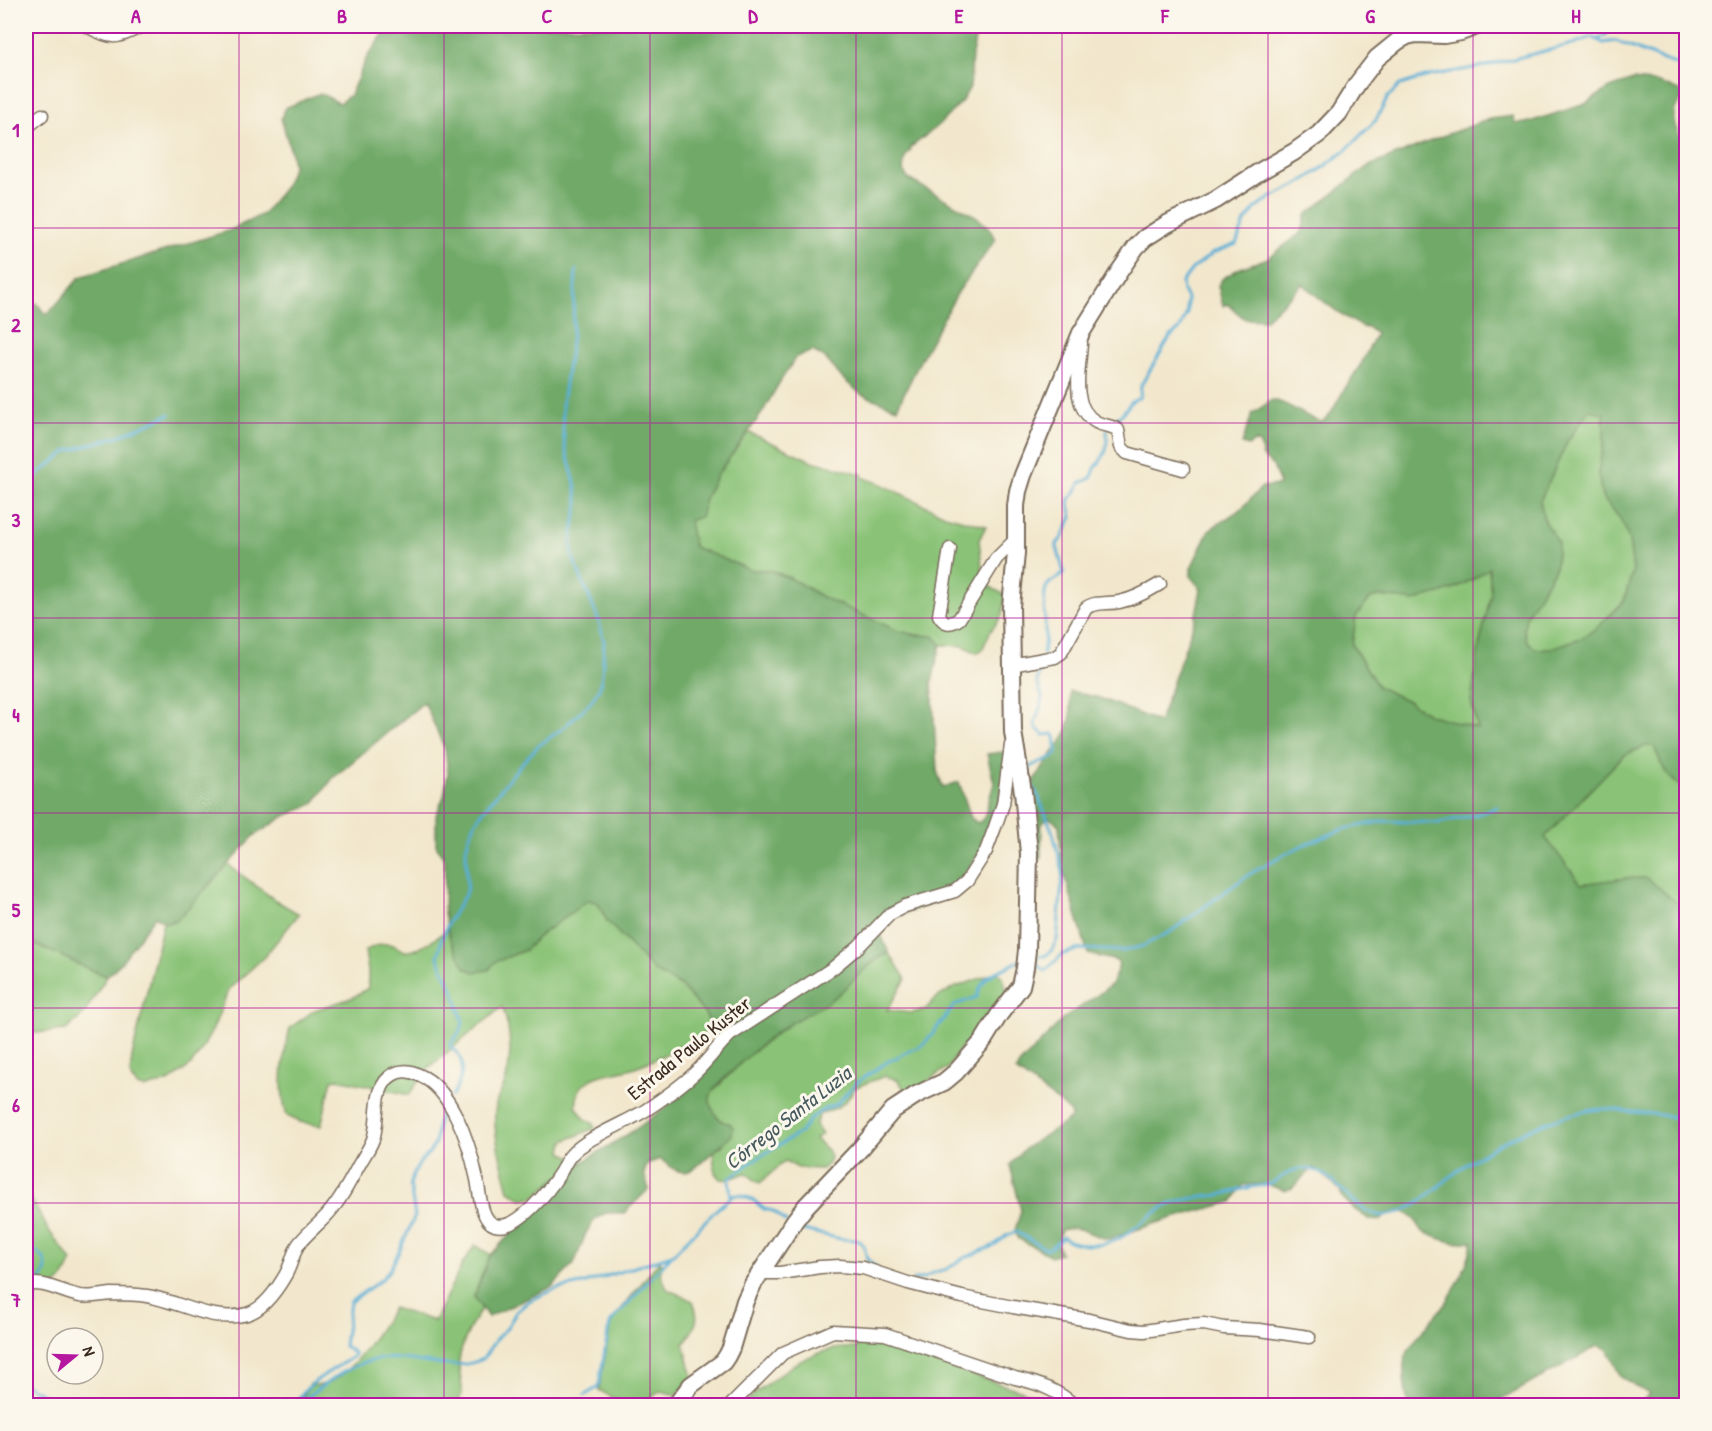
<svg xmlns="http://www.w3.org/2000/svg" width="1712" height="1431" font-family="'Patrick Hand',sans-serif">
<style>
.green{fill:#8ac377;stroke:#62764a;stroke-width:1.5}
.forest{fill:#6fa968;stroke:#556a43;stroke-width:1.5;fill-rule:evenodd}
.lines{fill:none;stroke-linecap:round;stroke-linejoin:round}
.stream{stroke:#59afd6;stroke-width:3}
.street-casing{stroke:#7b6c5b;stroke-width:15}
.secondary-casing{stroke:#7b6c5b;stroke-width:20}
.street{stroke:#fff;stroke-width:12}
.secondary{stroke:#fff;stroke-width:16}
.grid{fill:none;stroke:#b5179e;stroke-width:1.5;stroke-opacity:0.55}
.labels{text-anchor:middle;stroke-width:6;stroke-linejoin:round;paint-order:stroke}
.street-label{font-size:20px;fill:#3b2a1e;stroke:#fbf7ec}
.water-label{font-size:21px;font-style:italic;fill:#46595e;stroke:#fbf7ec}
.neatline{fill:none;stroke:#b5179e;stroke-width:2}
.grid-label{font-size:20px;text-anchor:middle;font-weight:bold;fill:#b5179e}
</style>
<rect width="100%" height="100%" fill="#fbf7ec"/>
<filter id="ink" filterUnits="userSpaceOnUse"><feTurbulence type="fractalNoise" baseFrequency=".0167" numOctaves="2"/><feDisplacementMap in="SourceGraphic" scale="12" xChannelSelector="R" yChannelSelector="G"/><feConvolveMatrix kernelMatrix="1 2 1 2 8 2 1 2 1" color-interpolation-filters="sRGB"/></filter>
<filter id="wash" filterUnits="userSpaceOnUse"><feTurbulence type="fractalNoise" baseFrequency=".008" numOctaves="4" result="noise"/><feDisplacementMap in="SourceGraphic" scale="24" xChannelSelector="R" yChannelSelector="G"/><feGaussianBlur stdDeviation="1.35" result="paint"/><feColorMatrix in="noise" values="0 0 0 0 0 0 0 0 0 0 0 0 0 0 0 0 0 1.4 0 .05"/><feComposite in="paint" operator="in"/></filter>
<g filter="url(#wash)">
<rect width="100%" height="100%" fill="#f2e7cc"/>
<g class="green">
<path d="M1589 409 1604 412V442L1598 472 1602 497 1618 516 1625 528 1629 540 1633 570 1624 601 1600 625 1584 637 1551 648 1535 649 1526 640 1524 629 1526 616 1555 569 1558 542 1545 523 1540 501 1568 440Z"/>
<path d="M748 432 812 461 862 474V477L881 484 945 515 986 526 979 540 983 575 992 588 1005 595 1002 616 990 632 982 650 976 653 964 646 941 645 933 636 917 635 898 631 822 597 790 578 769 570H751L693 547 689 521 700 517 706 496 717 475Z"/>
<path d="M1489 567 1491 594 1479 647 1478 729 1428 714 1408 701 1378 687 1352 645 1356 616 1370 599 1380 596 1396 597 1451 590 1473 579Z"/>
<path d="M1646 746H1654C1663 769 1665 776 1686 790V910L1627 878 1581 884 1544 837 1624 755Z"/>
<path d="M227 864 275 900 299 914 264 957 229 989 213 1029 199 1054 191 1065 170 1081 147 1088 139 1087 132 1080 130 1075 132 1057 163 922 169 923 178 919Z"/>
<path d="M588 900 598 903 607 921 676 984 680 986 706 1015 714 1028C689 1043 663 1057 635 1067 620 1073 600 1072 587 1082 578 1088 577 1097 576 1106L584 1118 594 1124 595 1128 564 1141 562 1152 583 1162 555 1179 534 1197 522 1199 509 1191C503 1166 491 1131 496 1105 497 1096 504 1088 506 1079 512 1055 511 1030 502 1007L426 1070 409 1095 339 1079 332 1080 321 1126 300 1122 287 1116C278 1088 283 1057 290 1028L315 1010 354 997 368 988V971L365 951C374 946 382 942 393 945 397 946 401 951 406 951 418 953 439 936 448 929L450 939 495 962 525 950 539 936Z"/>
<path d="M26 942C55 950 78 967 107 976L84 1014 66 1030 26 1034Z"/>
<path d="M889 953 906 979 887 1010 911 1013 925 1010 935 999 951 989 997 972 1003 977 1008 995 957 1053 949 1067 933 1077 909 1096 898 1080 885 1076 856 1087 846 1101 838 1107 820 1114 815 1125 822 1134 815 1139 827 1150 830 1157 828 1164 822 1169 798 1168 785 1161 760 1183C754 1181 751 1176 746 1173 735 1176 732 1181 720 1179L715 1173 713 1152 723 1145 725 1123C714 1117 709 1107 710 1094L749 1055 789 1024 835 997 853 979 880 957Z"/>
<path d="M26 1190 49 1231 72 1261C61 1283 60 1291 33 1284L26 1266Z"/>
<path d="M475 1245 491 1255 483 1271 474 1297 482 1308C472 1323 462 1341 459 1360 457 1379 468 1385 457 1405L298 1406 310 1384C313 1385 317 1386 320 1385 348 1382 378 1331 393 1308L434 1321 463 1263Z"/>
<path d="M660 1260 661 1274 667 1289 693 1301C701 1322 695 1326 684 1344L693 1377 676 1395 660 1391 641 1406 626 1405 599 1390 611 1322Z"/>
<path d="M858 1342 885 1347 1048 1399 1057 1405H742C774 1377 811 1344 857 1348Z"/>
</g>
<g class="forest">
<path d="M389 26H992L976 35 972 54 970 87 962 101 939 125 910 148 911 150 905 157 903 170 908 179 976 216 988 227 996 239 958 292 922 357 897 408 861 394 842 378 825 358 813 351 796 357 781 380 762 413 717 475 706 496 700 517 689 521 694 547 751 570H769L790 578 822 597 898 631 917 635 933 636 941 644 932 682 937 771 943 787 959 782 971 818 978 823 984 818 994 783 987 754 1003 752 1007 759 995 830 949 897 890 919 879 930 889 953C867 962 853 983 835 997 822 1007 805 1014 791 1023 768 1037 747 1057 727 1076 722 1081 715 1086 712 1093 708 1099 710 1105 713 1110 717 1118 721 1123 730 1123L733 1128 732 1135 694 1169 686 1172 677 1171 660 1159 647 1164 644 1174 649 1189 624 1213H606L595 1219 586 1233 574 1264 552 1287 488 1317 474 1297 489 1257 525 1218 555 1179 633 1131 666 1107 694 1081 723 1037 709 1022 706 1015 681 986 655 972 607 921 598 903 588 900 539 936 525 950 495 962 489 970 475 972 465 968 450 939 444 914 445 861 436 845V816L444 796 448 773 445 749 424 702 333 778 313 804 285 816 255 835 178 919C166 925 166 923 155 916L120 964 107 976C79 967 55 950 26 942V300L31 308 37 303 44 313 48 314 80 277 231 230 263 214 284 188 293 166 291 152 281 118 285 108 320 93 339 103 350 95 367 57Z"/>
<path d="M1633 80 1660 83 1686 94C1683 97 1679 101 1677 105 1669 120 1678 134 1686 146V790C1665 776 1663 769 1654 746H1646L1624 755 1545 837 1581 884 1627 878H1647L1686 910V1405H1639L1649 1394 1621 1377 1607 1349 1598 1346 1492 1405H1408C1406 1395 1403 1375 1404 1364 1405 1346 1437 1316 1448 1300 1459 1282 1470 1261 1472 1241L1456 1243 1441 1239 1423 1232 1413 1217 1404 1212 1387 1214 1380 1220H1370L1354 1209 1342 1197 1340 1190 1316 1169 1313 1168 1292 1188 1285 1191 1266 1184 1243 1185 1232 1202 1166 1220 1109 1239C1089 1236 1082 1224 1061 1230L1057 1243 1061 1253 1051 1256 1017 1238 1015 1230 1021 1211 1010 1165C1027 1141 1049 1136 1071 1118V1113L1060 1103 1016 1071 1019 1065 1063 1019 1099 994 1112 984 1119 965 1117 961 1088 954 1062 866 1059 825 1048 817 1042 824 1041 859 1024 855 1029 788 1066 734 1071 716 1070 691 1100 698 1159 722 1195 619 1201 589 1191 577V568L1209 530 1241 509 1262 487 1279 485V482L1273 466 1263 457 1260 445 1256 441 1248 446 1242 444 1252 414 1272 400C1290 403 1304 417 1322 422L1331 413 1344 390 1361 364 1376 334 1366 326 1365 328C1342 317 1322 301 1303 284L1265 320 1245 319 1227 304 1223 306 1218 286 1222 279 1238 269 1268 258 1289 242 1302 232 1306 215 1367 167 1445 135 1490 119 1513 116 1515 123H1526L1585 104 1610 88ZM1589 410 1604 413V442L1598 472 1602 497 1618 516 1625 528 1629 540 1633 570 1624 601 1600 625 1584 637 1551 648 1535 649 1526 640 1524 629 1526 616 1555 569 1558 542 1545 523 1540 501 1568 440ZM1489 568 1491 594 1479 647 1471 701 1478 729 1428 714 1408 701 1378 687 1352 645 1356 616 1370 599 1380 596 1414 601 1428 597 1451 590 1473 579Z"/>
</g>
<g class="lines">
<g class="stream">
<path d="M1599 39 1607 34V26"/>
<path d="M1111 422 1122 414 1132 401 1140 397 1141 385 1170 337 1180 329 1187 313V298L1183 291 1182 282 1192 269 1213 253 1236 244 1245 222 1255 209 1270 198 1295 186 1317 172 1345 151 1376 120 1388 97 1400 85 1429 76 1485 66 1573 44 1592 37 1603 43 1616 41 1655 57 1686 68"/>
<path d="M26 483 68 451 119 436 170 414"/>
<path d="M1043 654C1044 645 1046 635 1045 626 1045 618 1043 595 1046 588 1049 580 1059 579 1064 573L1057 547V544L1062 538 1072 517C1064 491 1075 501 1080 483 1083 481 1087 481 1089 479 1094 477 1093 471 1096 467 1108 451 1107 450 1107 430"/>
<path d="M1033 961 1040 956H1045L1051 951 1057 940 1063 872 1053 833 1038 796 1029 780V770L1030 767C1038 761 1051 761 1057 753L1055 736 1053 734 1044 735 1036 728 1035 722 1041 705 1042 696 1037 682 1041 666"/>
<path d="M1034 961 1045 971 1063 954 1076 950 1085 949 1123 951 1143 946 1170 932 1248 875 1272 861 1303 845 1344 829 1384 821 1439 823 1478 814 1497 807"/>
<path d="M452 1096C460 1084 470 1058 452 1049L450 1045 461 1030 463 1022 454 992 438 958 441 941 449 921 465 895 467 886 466 849 469 837 476 821 483 811 521 764 538 746 563 728 590 703 599 689 602 675 604 642 599 621 573 558 571 543 578 503 575 483 565 447 563 430 562 405 572 335 576 270"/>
<path d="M731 1197 729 1179 751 1162 801 1132 811 1118 826 1108 837 1104 856 1083 869 1074 887 1062 924 1044 955 1005 977 997C984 970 998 974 1018 961"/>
<path d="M799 1229 841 1239 858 1240 864 1246 867 1259 876 1267"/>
<path d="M26 1247C35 1252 46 1254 46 1267 46 1273 44 1276 40 1280"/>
<path d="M914 1280 924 1278 932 1273 947 1269 960 1260 993 1246 1006 1236 1016 1232 1046 1249 1050 1248 1063 1237C1071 1243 1079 1244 1088 1245 1129 1246 1138 1217 1171 1204 1184 1198 1198 1198 1211 1196 1225 1195 1237 1190 1251 1187 1257 1186 1263 1186 1269 1184 1278 1182 1283 1174 1292 1171 1336 1155 1351 1227 1394 1214 1421 1206 1442 1182 1464 1166 1500 1140 1557 1113 1601 1109 1608 1108 1617 1110 1624 1111 1645 1113 1666 1115 1686 1119"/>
<path d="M26 1310 35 1306 36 1287"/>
<path d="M26 1385 65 1406"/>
<path d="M585 1395 597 1388 599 1384 608 1333 611 1322 670 1257"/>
<path d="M294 1405C306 1383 333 1370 354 1356V1353L344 1346 350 1302 382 1279 390 1269 398 1254 415 1216 411 1191 410 1184 414 1173 421 1161 429 1153 435 1144 438 1123 443 1106"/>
<path d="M295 1406C319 1389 345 1366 374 1360 410 1353 448 1375 483 1359L497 1338 507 1328 516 1312 529 1301 556 1289 582 1284 672 1255 718 1208 734 1195H741L753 1200 764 1209 773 1211 786 1222"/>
</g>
</g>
</g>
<g filter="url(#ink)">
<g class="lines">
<g class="street-casing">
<g id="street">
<path d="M87 26C110 39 117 40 141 26"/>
<path d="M26 128 42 115"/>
<path d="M1081 343C1080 368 1069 406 1096 422 1103 426 1111 425 1118 430L1121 447 1127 453 1183 469"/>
<path d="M950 549 939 615C944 624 950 625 959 619L996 559 1016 539"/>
<path d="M1011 665 1055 657 1061 653 1086 608C1095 601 1108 604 1119 602 1134 599 1147 592 1160 584"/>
<path d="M760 1273H780L820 1267 840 1266 863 1268 908 1283 962 1297 1013 1307 1089 1320 1131 1330 1144 1331 1184 1325 1204 1324 1224 1328 1260 1330 1309 1337"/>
<path d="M26 1285C44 1280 62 1293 80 1296 90 1298 101 1295 111 1294 123 1294 135 1294 147 1296 179 1301 214 1324 247 1314 264 1309 278 1288 286 1274 291 1265 293 1254 298 1245 306 1234 318 1225 327 1215 341 1200 350 1181 360 1163 365 1154 372 1145 374 1136 379 1116 373 1085 394 1074 402 1070 411 1071 419 1075 451 1088 469 1142 476 1175 480 1188 479 1220 495 1225 517 1232 550 1189 560 1173 564 1167 566 1160 571 1155 587 1137 624 1124 646 1110 664 1098 684 1084 699 1069 710 1058 719 1045 730 1035L833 968 859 946 890 914 905 906 955 891 967 881 986 851 995 827 1003 804 1011 745"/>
<path d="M730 1406 783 1353 833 1331 885 1334 1015 1378C1037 1383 1058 1390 1075 1406"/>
</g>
</g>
<g class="secondary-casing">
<path id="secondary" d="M675 1406 691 1385 723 1362 727 1356 731 1348 745 1301 753 1284 795 1220 806 1206 861 1148 893 1110 916 1095 944 1082 956 1072 983 1041 999 1015 1021 986 1025 968 1027 950 1029 853 1023 792 1013 732 1011 607 1016 553V506L1018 491 1023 475 1081 333 1119 272 1136 247 1145 238 1167 224 1216 200 1259 172 1294 152 1319 134 1339 113 1357 84 1377 58 1398 41 1407 36 1416 34 1444 35 1461 32 1477 26"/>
</g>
<use href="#street" class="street"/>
<use href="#secondary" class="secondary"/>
</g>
</g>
<path class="grid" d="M239 26V1406M444 26V1406M650 26V1406M856 26V1406M1062 26V1406M1268 26V1406M1473 26V1406M26 228H1686M26 423H1686M26 618H1686M26 813H1686M26 1008H1686M26 1203H1686"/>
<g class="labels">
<g class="street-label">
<text transform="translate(689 1048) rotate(-39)" y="7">Estrada Paulo Kuster</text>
</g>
<g class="water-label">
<text transform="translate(788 1118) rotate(-38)" y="7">Córrego Santa Luzia</text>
</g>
</g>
<rect width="1712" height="1431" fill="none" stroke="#fbf7ec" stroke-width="66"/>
<g transform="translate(75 1356) rotate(71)"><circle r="28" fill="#fbf7ec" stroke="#aea59a" stroke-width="1.5"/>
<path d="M0-4.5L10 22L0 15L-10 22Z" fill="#b5179e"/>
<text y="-9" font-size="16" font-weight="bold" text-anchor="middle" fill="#3b2a1e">N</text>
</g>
<rect x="33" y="33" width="1646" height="1365" class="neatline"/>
<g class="grid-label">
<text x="136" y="23">A</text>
<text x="342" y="23">B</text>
<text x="547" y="23">C</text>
<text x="753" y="23">D</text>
<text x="959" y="23">E</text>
<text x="1165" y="23">F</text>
<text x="1370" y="23">G</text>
<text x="1576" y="23">H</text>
<text x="16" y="137">1</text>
<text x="16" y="332">2</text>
<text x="16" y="527">3</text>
<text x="16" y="722">4</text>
<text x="16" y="917">5</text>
<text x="16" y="1112">6</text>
<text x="16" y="1307">7</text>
</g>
</svg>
